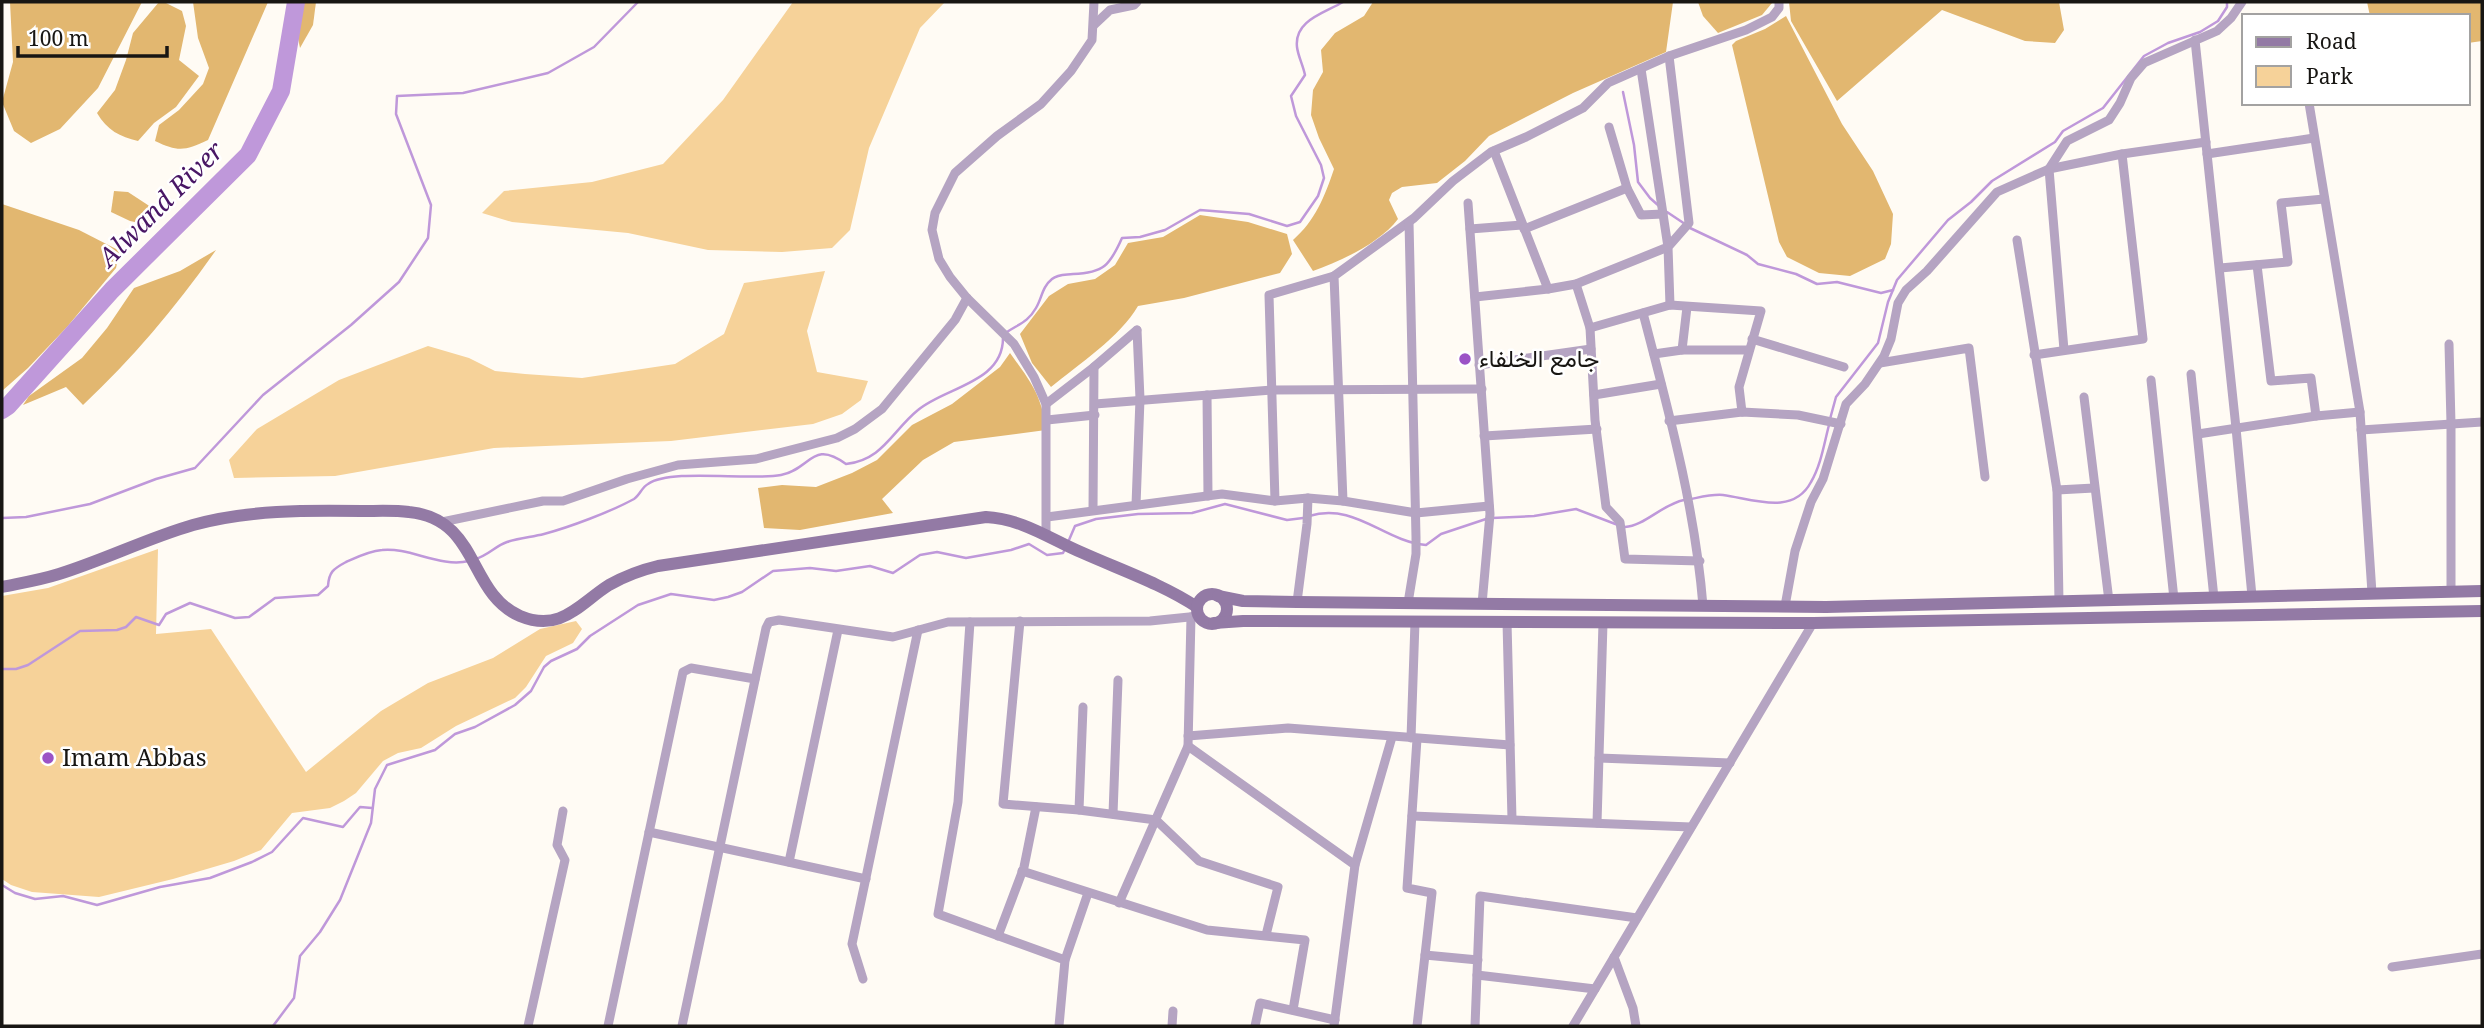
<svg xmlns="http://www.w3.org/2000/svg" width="2484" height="1028" font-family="'Noto Serif',Vazirmatn,serif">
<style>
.green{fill:#f6d299}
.forest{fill:#e2b770}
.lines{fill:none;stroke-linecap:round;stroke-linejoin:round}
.stream{stroke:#bf98da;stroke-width:2.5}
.river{stroke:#bf98da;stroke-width:18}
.street{stroke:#b5a4c2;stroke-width:9}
.secondary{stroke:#937aa5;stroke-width:12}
.poi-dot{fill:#9b53c6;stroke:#fff;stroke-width:2.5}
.labels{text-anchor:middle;stroke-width:5;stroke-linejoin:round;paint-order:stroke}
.poi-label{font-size:24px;fill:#181613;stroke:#fff;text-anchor:start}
.water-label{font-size:26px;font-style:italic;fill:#491765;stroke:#fff}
</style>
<rect width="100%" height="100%" fill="#fffbf4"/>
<g class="green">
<path d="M793 2H945L920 28 869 148 850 230 832 248 782 252 708 250 628 233 512 222 482 213 504 191 592 182 663 164 723 100Z"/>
<path d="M825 271 807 331 817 372 868 381 861 400 842 414 813 424 671 441 494 448 335 476 234 478 229 460 257 429 339 380 428 346 469 358 495 371 525 374 582 378 675 364 724 334 744 283Z"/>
<path d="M158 549 156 634 211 629 306 772 381 711 428 683 493 658 540 629 576 621 582 629 573 643 546 656 526 687 515 698 456 726 421 748 398 753 383 761 356 793 344 801 330 808 292 813 261 850 234 861 173 879 99 897 32 892 11 885 2 879V596L48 588Z"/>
</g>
<g class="forest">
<path d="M10 2H142L98 88 60 129 31 143 14 131 2 102 13 62Z"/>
<path d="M159 2H164L182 11 186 26 179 60 199 76 176 107 154 123 138 141C120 137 107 130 97 113L115 90 126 60 133 33Z"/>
<path d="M193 2H268L208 140C185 151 178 152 155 141L159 125 179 110 203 84 209 68 198 38Z"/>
<path d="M302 2H316L313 25 300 48 296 28Z"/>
<path d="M1373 2H1673L1666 52 1573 93 1489 136 1465 161 1437 183 1402 187 1392 193 1389 200 1398 219C1380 243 1341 261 1313 271L1293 240C1315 221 1325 196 1334 169L1319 138 1311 115 1313 90 1323 72 1321 50 1335 33 1364 16Z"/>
<path d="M1698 2H1771L1772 3 1762 15 1718 33 1703 16Z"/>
<path d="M1789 2H2059L2064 30 2055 43 2025 41 1942 10 1837 101 1791 21Z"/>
<path d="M2367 2H2482V41L2468 43V16H2370Z"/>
<path d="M1786 16 1842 124 1873 171 1893 214 1891 244 1885 259 1850 276 1819 273 1787 257 1779 242 1732 45 1736 41 1765 29Z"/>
<path d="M114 191 128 192 157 211 153 226 130 221 111 212Z"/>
<path d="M2 204 79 230 120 251 116 268 67 327 28 368 2 391Z"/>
<path d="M1200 215 1248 222 1287 234 1292 254 1280 273 1184 298 1138 306C1120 337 1079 364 1051 387L1032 363 1020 334 1049 296 1068 284 1095 279 1115 265 1128 243 1163 237Z"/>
<path d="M216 250C177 306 133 358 83 405L66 387 23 405 29 396 82 358 107 328 134 288 180 271Z"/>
<path d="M1010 353C1030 381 1042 395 1046 430L954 442 923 460 882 499 893 513 800 530 764 528 758 488 782 485 816 487 852 473 877 460 912 425 952 404 1000 367Z"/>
</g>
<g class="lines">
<g class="stream">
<path d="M1623 92 1634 145 1638 182 1650 198 1659 206"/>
<path d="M1667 212 1685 224"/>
<path d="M1690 228 1747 255 1758 264 1796 274 1817 284 1837 282 1881 293 1893 290"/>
<path d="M1007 332C1019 324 1028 322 1036 308 1042 298 1042 287 1052 279 1058 274 1065 275 1073 274 1104 273 1110 265 1122 238L1140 237 1165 230 1200 210 1249 214 1287 226 1300 222 1318 196 1324 178 1321 165 1296 116 1291 96 1305 75C1303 65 1298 56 1297 47 1294 20 1325 13 1343 2"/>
<path d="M1830 419 1836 397 1878 343 1888 302 1897 280 1948 220 1971 202 1992 181 2055 142 2063 131 2103 108 2144 56 2168 43 2200 32 2218 21 2227 7V2"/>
<path d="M1691 499C1701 497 1713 494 1723 495 1753 499 1793 516 1811 482 1821 465 1824 444 1829 425"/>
<path d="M1309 516C1355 502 1383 541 1426 545L1441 534 1486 519"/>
<path d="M2 518 26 517 90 504 156 479 195 468 263 395 351 325 399 282 428 238 431 205 396 114 397 96 463 93 548 73 594 47 638 2"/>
<path d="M1492 518 1534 516 1576 509 1618 525"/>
<path d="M1625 527C1644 526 1663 504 1684 500"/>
<path d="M1069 540 1075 526 1096 519 1138 514 1192 513 1225 504 1287 520 1303 518"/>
<path d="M475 559C488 556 495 546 507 542 519 538 532 537 544 534 570 527 610 512 634 499 640 495 642 487 648 484 672 468 748 481 781 475 811 469 812 439 846 464 883 460 892 431 918 410 945 387 1003 383 1003 338"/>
<path d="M2 669H16L28 665 80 631 117 630 126 627 136 617 159 625 166 614 190 603 235 618 249 617 275 598 318 595 328 586C329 572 333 569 346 562 357 557 369 551 382 550 410 547 440 568 469 561"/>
<path d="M2 885 15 893 35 899 63 896 97 905 160 887 210 878 252 862 272 852 303 818 343 827 360 807 372 808"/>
<path d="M273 1026 294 998 300 956 320 932 340 900 371 823 375 789 387 765 435 750 455 734 475 727 515 705 531 691 544 667 551 661 577 649 590 636 638 605 671 594 714 600 728 597 742 592 773 571 810 568 836 571 870 566 893 573 920 555 937 552 966 558 1011 550 1029 544 1047 555 1063 553 1065 549"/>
</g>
<path class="river" d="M2 410 8 406 112 290 248 155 281 91 296 2"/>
<g class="street">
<path d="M1094 25 1110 10 1134 5 1137 2"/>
<path d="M2195 40 2236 428 2252 596"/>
<path d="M1669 56 1689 223 1668 247 1670 305"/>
<path d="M2309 103 2360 412 2372 593"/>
<path d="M1609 127 1627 188 1641 215 1663 214"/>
<path d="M1494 151 1548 289"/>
<path d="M2207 154 2314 138"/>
<path d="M1468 203 1490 514 1482 604"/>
<path d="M1470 229 1522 225"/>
<path d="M1524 229 1627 188"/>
<path d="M2017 240 2057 490 2059 602"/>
<path d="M2257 265 2271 381 2311 378 2316 416"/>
<path d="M2220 268 2288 262 2281 203 2324 199"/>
<path d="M1576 284 1590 328 1595 420 1606 507 1620 522 1625 559 1700 561"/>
<path d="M1475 297 1548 289 1576 284 1668 247 1641 69"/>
<path d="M1643 313C1668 409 1695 506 1703 606"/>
<path d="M1590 328 1670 305 1761 311 1739 387 1742 412"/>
<path d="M1752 339 1844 367"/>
<path d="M2449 344 2451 424V591"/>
<path d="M1682 350 1687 307"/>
<path d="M2064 350 2049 169 2122 154 2206 142"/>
<path d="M1654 354 1682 350H1749"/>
<path d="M2034 355 2143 339 2122 154"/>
<path d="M1880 363 1969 348 1985 477"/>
<path d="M1479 365 1591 349"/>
<path d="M2191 374 2214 598"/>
<path d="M2151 380 2174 599"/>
<path d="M1207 395 1208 496"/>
<path d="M1594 395 1661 384"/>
<path d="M2084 397 2109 601"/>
<path d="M1046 404 1094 367 1137 330"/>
<path d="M1095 404 1272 390 1482 389"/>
<path d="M1047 420 1095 415"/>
<path d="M1669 421 1742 412 1798 415 1841 424"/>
<path d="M2361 430 2482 422"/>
<path d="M2198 434 2316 416 2360 412"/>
<path d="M1484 436 1597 429"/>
<path d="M2057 490 2094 488"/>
<path d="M1275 501 1269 295 1334 276"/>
<path d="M1343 501 1334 276 1414 218 1453 181 1491 152 1526 137 1583 108 1608 83 1669 56 1746 30 1772 17 1779 8V2"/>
<path d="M1136 505 1140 399 1137 330"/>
<path d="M1093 510 1094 367"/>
<path d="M1047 517 1222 494 1275 501 1308 498 1343 501 1416 513 1489 506"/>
<path d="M442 522 543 501H563L627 479 678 465 756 459 837 438 855 429 882 409 955 320 967 298"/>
<path d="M1046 535V404L1034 377 1014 344 967 298 950 277 939 259 932 230 935 213 955 173 997 136 1041 104 1071 71 1092 40 1094 2"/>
<path d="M1297 602 1307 524 1308 498"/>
<path d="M1408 603 1416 554V537L1409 222"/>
<path d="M1785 606 1795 551 1811 502 1823 479 1846 404 1865 384 1884 356 1891 339 1898 303 1906 290 1927 271 1997 192 2049 169 2067 141 2109 120 2120 103 2131 78 2144 63 2217 31 2231 18 2242 2"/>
<path d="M1020 621 1003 804 1079 810 1156 820 1199 861 1278 887 1266 935"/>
<path d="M970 622 958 802 938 914 1065 960"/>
<path d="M1507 622 1512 819"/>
<path d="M1188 736 1288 728 1510 745"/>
<path d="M1411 738 1415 622"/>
<path d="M1188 746 1355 865"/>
<path d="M1599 758 1730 763"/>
<path d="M1079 810 1083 707"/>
<path d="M1113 814 1118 680"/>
<path d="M1412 816 1691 827"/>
<path d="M1597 823 1603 623"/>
<path d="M649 832 866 879"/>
<path d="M789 862 838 630"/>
<path d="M1022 871 1207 930 1305 940 1293 1010"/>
<path d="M1119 903 1188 746 1191 617"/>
<path d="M998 936 1024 867 1036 807"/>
<path d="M1425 955 1478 960"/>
<path d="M1614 957 1633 1008 1636 1026"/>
<path d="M2392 967 2482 954"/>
<path d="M1477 975 1595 989"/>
<path d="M863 979 852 944 918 630"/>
<path d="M528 1026 565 860 557 845 563 811"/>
<path d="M608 1026 683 672 691 668 755 679"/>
<path d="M682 1026 766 628 769 622 779 620 893 637 948 622 1150 621 1199 616"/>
<path d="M1059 1026 1065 960 1088 893"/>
<path d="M1172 1026 1173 1011"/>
<path d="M1255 1026 1260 1003 1335 1020"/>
<path d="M1334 1026 1355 865 1392 737"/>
<path d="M1417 1026 1432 893 1407 888 1417 739"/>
<path d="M1475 1026 1480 896 1637 918"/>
<path d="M1573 1026 1813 623"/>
</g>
<g class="secondary">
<path d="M2 587C21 583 40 580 59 574 104 560 148 538 193 525 247 510 306 510 362 511 377 511 394 510 409 512 480 519 467 593 520 616 561 633 579 604 609 585 625 576 641 570 658 566L986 517C1023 519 1050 539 1083 553 1121 570 1162 584 1197 607"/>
<circle cx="1212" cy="609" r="15"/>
<path d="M1218 596 1243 601 1297 602 1826 607 2482 591"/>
<path d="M1214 623 1243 621 1813 623 2482 611"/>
</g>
</g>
<g class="poi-dot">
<circle cx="1465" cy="359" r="7"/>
<circle cx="48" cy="758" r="7"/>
</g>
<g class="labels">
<g class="poi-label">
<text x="1479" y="367">جامع الخلفاء</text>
<text x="62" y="766">Imam Abbas</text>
</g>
<g class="water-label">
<text transform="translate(161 204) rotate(-45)" y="9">Alwand River</text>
</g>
</g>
<rect width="2484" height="1028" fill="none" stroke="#181613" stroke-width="7"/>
<rect x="2242" y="14" width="228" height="91" fill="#ffffff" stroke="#a3a2a1" stroke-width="2"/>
<rect x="2256" y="37" width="35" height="10" fill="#937aa5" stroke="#a3a2a1" stroke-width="2"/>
<text x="2306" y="49" font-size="21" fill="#181613">Road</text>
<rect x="2256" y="66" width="35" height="21" fill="#f6d299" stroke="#a3a2a1" stroke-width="2"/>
<text x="2306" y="84" font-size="21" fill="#181613">Park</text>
<path d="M18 46v10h149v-10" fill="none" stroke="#181613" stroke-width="3.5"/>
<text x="28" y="46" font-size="21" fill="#181613" stroke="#ffffff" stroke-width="5" paint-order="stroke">100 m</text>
</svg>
